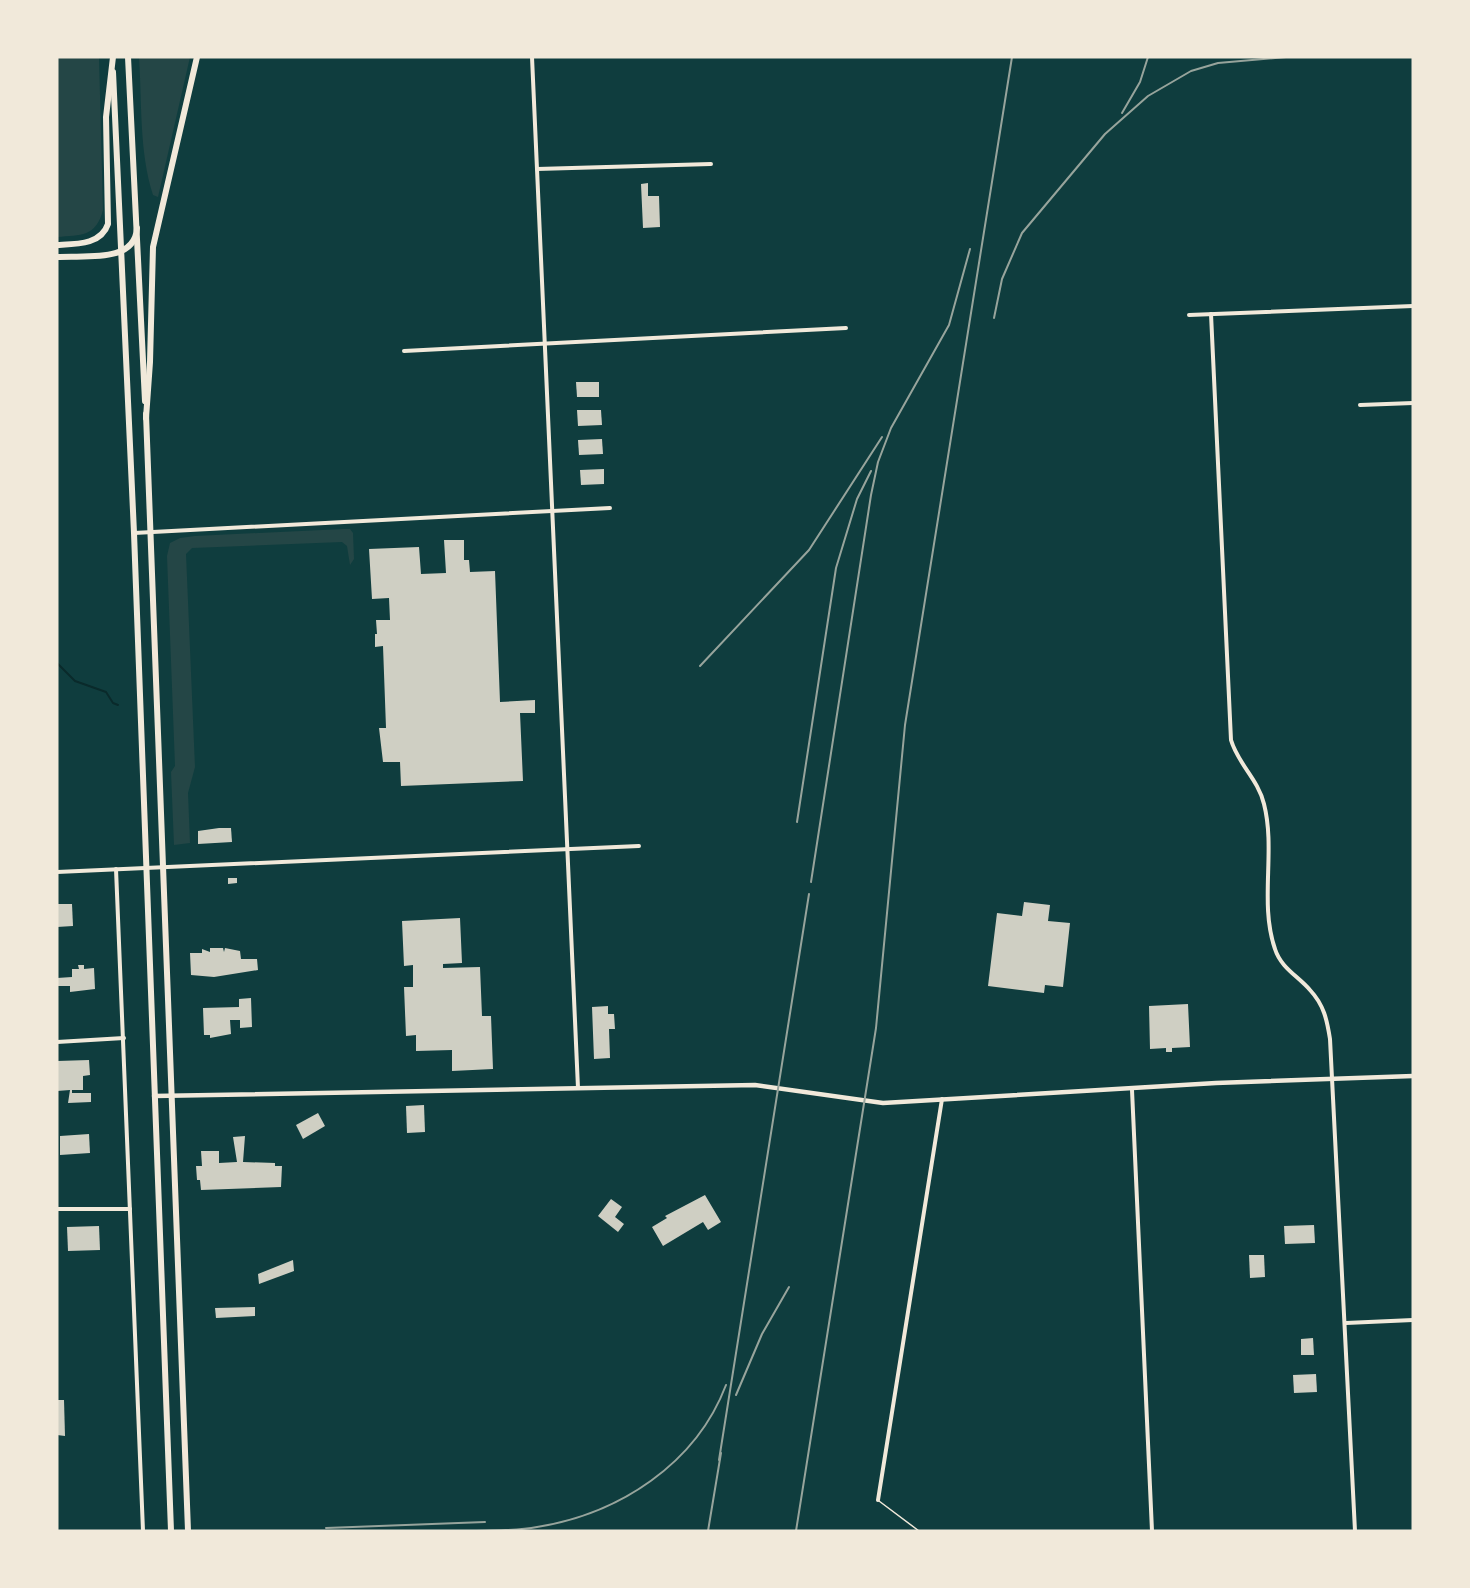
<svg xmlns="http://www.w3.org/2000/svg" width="1470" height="1588" font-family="'Space Grotesk',sans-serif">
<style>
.green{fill:#244646}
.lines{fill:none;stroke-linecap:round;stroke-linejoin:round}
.stream{stroke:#0a2a2b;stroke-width:2}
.building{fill:#cfcfc3}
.service{stroke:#f1e9da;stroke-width:1.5}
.minor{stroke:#f1e9da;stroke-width:4}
.tertiary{stroke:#f1e9da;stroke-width:4.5}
.trunk{stroke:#f1e9da;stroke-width:6}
.motorway{stroke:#f1e9da;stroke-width:6}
.rail{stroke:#97a49c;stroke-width:2}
</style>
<rect width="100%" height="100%" fill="#0f3d3e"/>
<g class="green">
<path d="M57 57H99L103 210C96 237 81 235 57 237Z"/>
<path d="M139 57H190L158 197 153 195C139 152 142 101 139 57Z"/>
<path d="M343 529H350L353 533 354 559 350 565 347 546 342 542 192 548 186 554 195 767 188 793 190 843 174 845 171 772 175 766 167 556 170 543 180 538 195 536Z"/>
</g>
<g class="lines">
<path class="stream" d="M57 663 75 681 106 692 113 703 118 705"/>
</g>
<g class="building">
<path d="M648 183V196H659L660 227 643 228 641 184Z"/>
<path d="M576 382H599V397H577Z"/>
<path d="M577 410H601L602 425 578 426Z"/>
<path d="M602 439 603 454 579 455 578 440Z"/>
<path d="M604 469V484L581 485 580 470Z"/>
<path d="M444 540H464V560H469L470 572 495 571 500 702 535 700V713H520L523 781 401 786 400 762H383L379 728H386L383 646 375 647V634H377L376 620H390L389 598 372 599 369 549 419 547 421 574 446 573Z"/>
<path d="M219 828H231L232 842 198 844V831Z"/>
<path d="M228 878H237V883L228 884Z"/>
<path d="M1024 902 1050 905 1048 921 1070 923 1063 987 1045 985 1044 993 988 986 997 913 1022 916Z"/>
<path d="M57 904H72L73 926 57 927Z"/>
<path d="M460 918 462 963 443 964V968L480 967 482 1016H491L493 1069 452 1071V1050L416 1051V1035L406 1036 404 987H413V965L404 966 402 921Z"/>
<path d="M210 948H223L224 952 225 948 240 951 241 959H257L258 970 214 977 191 975 190 953H202V949L210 952Z"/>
<path d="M78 965H84V969L94 968 95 989 70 992V986H57V978L72 977V969H79Z"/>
<path d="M251 998 252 1027 240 1028V1020H230L231 1034 210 1038V1035H204L203 1008 239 1007V999Z"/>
<path d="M1188 1004 1190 1047 1172 1048V1052H1166V1048L1150 1049 1149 1006Z"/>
<path d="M608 1006V1014H614L615 1029H609L610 1058 594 1059 592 1007Z"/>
<path d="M89 1060 90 1075 83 1076V1090H72V1093H91V1102L68 1103 70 1090 57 1091V1061Z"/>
<path d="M424 1105 425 1132 407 1133 406 1106Z"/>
<path d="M318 1113 325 1126 303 1139 296 1125Z"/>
<path d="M89 1134 90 1153 60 1155V1136Z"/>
<path d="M245 1136 243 1162 275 1163V1166H282L281 1187 201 1190 200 1180H197L196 1166H202L201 1151H219V1163L237 1162 233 1137Z"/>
<path d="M705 1195 721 1222 708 1230 703 1222 663 1246 652 1227 667 1218 665 1216Z"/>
<path d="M611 1199 622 1207 615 1217 624 1224 618 1232 598 1216Z"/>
<path d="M1314 1225 1315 1243 1285 1244 1284 1226Z"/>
<path d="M99 1226 100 1250 68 1251 67 1227Z"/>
<path d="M1249 1255H1264L1265 1277 1250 1278Z"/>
<path d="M293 1260 294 1271 259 1284 258 1274Z"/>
<path d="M255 1307V1316L216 1318 215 1308Z"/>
<path d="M1313 1338 1314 1355H1301V1339Z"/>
<path d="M1316 1374 1317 1392 1294 1393 1293 1375Z"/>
<path d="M57 1400H64L65 1436 57 1435Z"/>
</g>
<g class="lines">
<path class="service" d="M879 1501 919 1531"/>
<g class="minor">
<path d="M532 57 578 1088"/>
<path d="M537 169 711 164"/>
<path d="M1211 314 1231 740C1238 764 1258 779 1264 804 1276 851 1259 903 1275 949 1281 968 1298 976 1310 990 1324 1005 1327 1020 1330 1039L1355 1531"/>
<path d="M1189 315 1413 306"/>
<path d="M404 351 846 328"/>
<path d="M1360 405 1413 403"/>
<path d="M134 533 610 508"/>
<path d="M116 869 143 1531"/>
<path d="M57 872 639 846"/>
<path d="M57 1042 124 1038"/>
<path d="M1132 1090 1152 1531"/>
<path d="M57 1209H130"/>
<path d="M1346 1323 1413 1320"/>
<path d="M878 1500 942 1099"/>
</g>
<path class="tertiary" d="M154 1096 755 1085 883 1103 1216 1083 1413 1076"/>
<g class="trunk">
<path d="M128 57 145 401"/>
<path d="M113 72 134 533 171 1531"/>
<path d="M146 414 188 1531"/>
</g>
<g class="motorway">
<path d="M57 245C76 244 101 245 108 224L106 117 113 57"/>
<path d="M57 257C83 255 135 264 137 228"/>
<path d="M146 418 150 362 153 247 197 57"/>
</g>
<g class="rail">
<path d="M1122 113 1140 82 1148 57"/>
<path d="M994 318 1002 279 1022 233 1105 134 1148 96 1191 71 1218 63 1286 57"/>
<path d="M700 666 809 550 882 437"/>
<path d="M797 822 836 568 857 499 871 471"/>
<path d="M811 882 871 495 878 462 891 428 949 325 970 249"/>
<path d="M736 1395 762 1334 789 1287"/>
<path d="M719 1460 809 894"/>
<path d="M326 1528 485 1522"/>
<path d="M473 1531C494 1530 516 1531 537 1527 619 1514 696 1464 726 1385"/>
<path d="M708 1531 721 1453"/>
<path d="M796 1531 876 1028 905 725 1012 57"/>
</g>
</g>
<rect width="1470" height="1588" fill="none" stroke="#f1e9da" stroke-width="117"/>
</svg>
